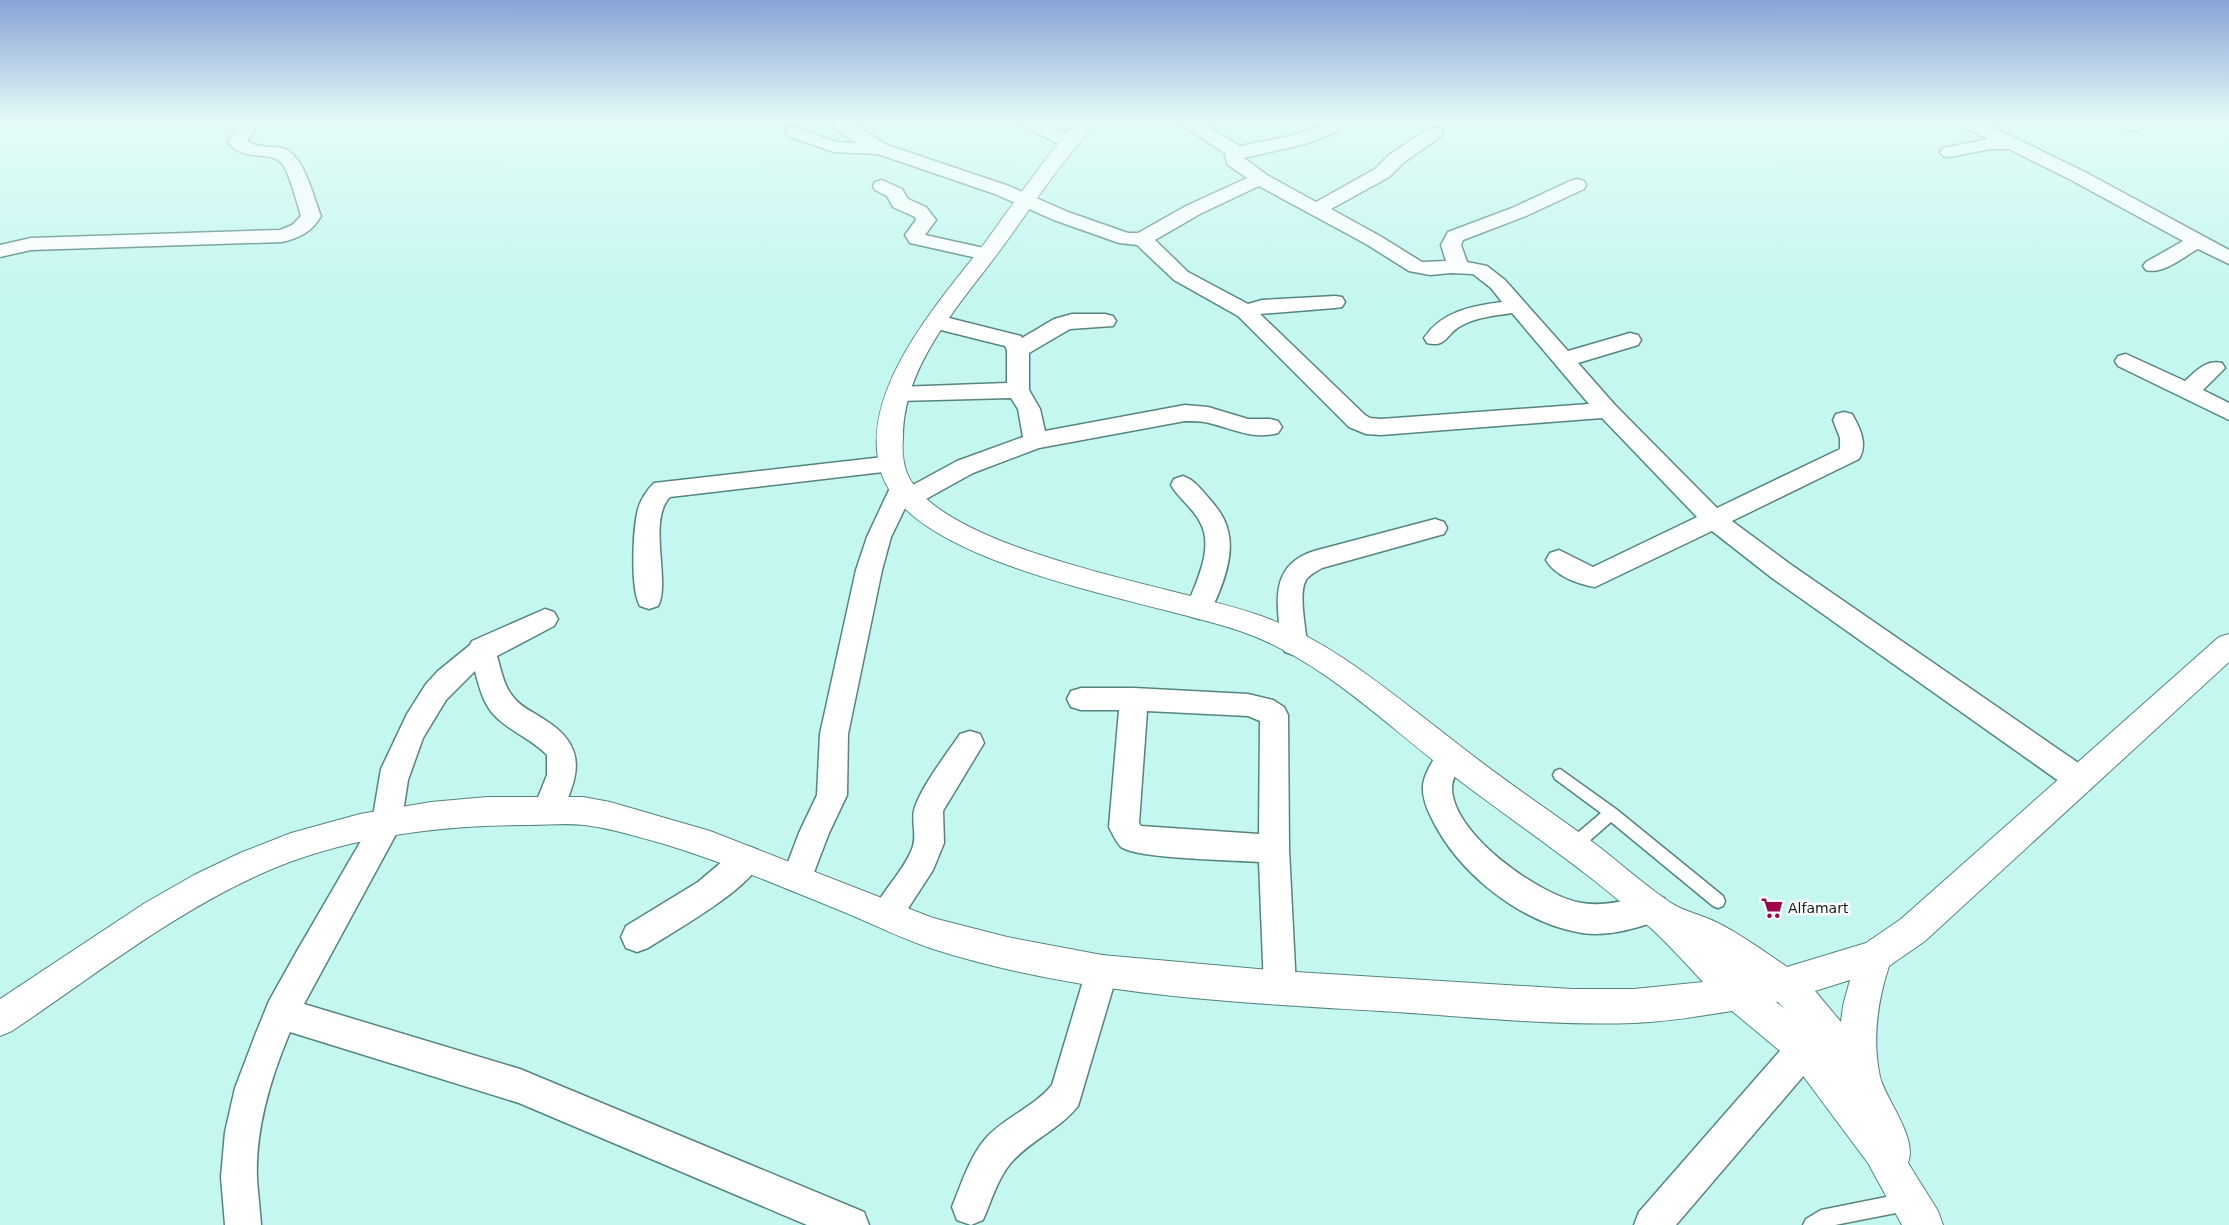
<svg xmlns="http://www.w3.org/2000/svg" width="2229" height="1225" font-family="'DejaVu Sans',sans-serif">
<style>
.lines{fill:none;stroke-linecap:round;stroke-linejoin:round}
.service-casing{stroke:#55857f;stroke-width:3}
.minor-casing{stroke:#55857f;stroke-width:3}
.secondary-casing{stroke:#55857f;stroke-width:2}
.service{fill:#fff;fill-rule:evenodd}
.minor{fill:#fff;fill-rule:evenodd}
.secondary{fill:#fff;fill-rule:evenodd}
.labels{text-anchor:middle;stroke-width:5;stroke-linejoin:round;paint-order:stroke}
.poi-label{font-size:14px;fill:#0b1f1c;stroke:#fff;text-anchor:start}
</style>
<rect width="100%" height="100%" fill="#c4f7ef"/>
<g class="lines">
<g class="service-casing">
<g id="service">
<path d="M1560 769 1616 809 1723 896 1725 901 1723 906 1718 908 1713 906 1611 822 1578 851 1573 852 1568 851 1566 846 1568 841 1601 813 1555 779 1553 775 1555 771Z"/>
<path d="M1906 1193 1912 1196 1915 1202 1912 1208 1906 1211 1835 1225H1803L1806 1219 1821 1210Z"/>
</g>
</g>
<g class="minor-casing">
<g id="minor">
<path d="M241 122H259L247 141C257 148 269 146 281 148 304 152 313 197 321 216 312 232 299 238 282 242L31 250 0 257V245L31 238 280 230 292 225 301 216C297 203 290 175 283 165 272 149 243 163 228 142Z"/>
<path d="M833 122H851L887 145 1009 186 1068 212 1128 233H1138L1186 206 1247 178 1228 165 1225 156 1226 154 1177 122H1200L1240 146 1294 135 1328 124 1334 125 1337 129 1334 133 1305 144 1244 158 1267 175 1316 202 1375 169 1389 155 1428 129 1434 128 1440 129 1443 133 1440 137 1403 163 1389 177 1331 209 1380 236 1422 262 1446 261 1441 245 1448 232 1512 208 1570 181 1577 179 1584 181 1586 185 1584 189 1526 216 1463 240 1461 245 1467 262 1487 266 1505 280 1568 351 1630 333 1638 335 1641 340 1638 345 1578 363 1615 405 1717 508 1840 449V438L1833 420 1836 414 1844 412 1852 414C1860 428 1868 444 1859 459L1732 521 1790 564 2090 771 2095 780 2090 789 2080 793 2070 789 1772 578 1712 531 1595 587C1578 584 1555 576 1546 560L1550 553 1559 550 1593 567 1697 517 1602 418 1381 435 1366 434 1349 427 1238 316 1174 280 1137 245 1119 243 1054 220 995 194 878 154 834 152 788 136 785 132 788 128 794 127 836 142 857 143 836 130ZM1259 186 1366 244 1409 271 1430 275 1451 273 1473 274 1491 288 1502 302C1472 306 1442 311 1424 338L1427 343C1446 348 1446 335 1459 327 1475 317 1494 316 1512 313L1589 404 1381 419 1370 418 1365 415 1260 314 1335 308 1342 307 1345 302 1342 297 1335 296 1262 300 1248 304 1188 272 1155 240 1200 214Z"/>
<path d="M1021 122H1045L1075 138 1078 142 1075 146 1069 147 1063 146 1024 126Z"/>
<path d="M1958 122H1982L2085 172 2229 250V264L2198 249C2183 257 2163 275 2146 270L2143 266 2146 262 2183 241 2071 180 2009 149H1991L1949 157 1943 156 1940 152 1943 148 1988 139 1961 126Z"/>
<path d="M2120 122H2142L2144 126 2141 130C2133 132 2126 130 2120 122Z"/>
<path d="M882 180 902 189 908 199 926 207 936 220 925 235 993 250 996 254 993 258 986 260 910 243 905 235 916 220 915 217 893 207 887 196 875 190 873 186 875 182Z"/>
<path d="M1072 314H1105L1113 316 1116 321 1113 326 1070 329 1029 353V390L1040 409 1045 431 1185 405 1208 407 1248 419H1270L1278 421 1282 427 1278 433C1253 440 1233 429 1209 423 1201 421 1193 421 1185 421L1039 448 973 473 917 504 906 506 891 537 882 570 848 734 847 795 829 833 808 888 797 892 786 888 782 878 799 833 817 795 820 734 856 570 867 537 889 490 892 484 901 481 911 486 957 461 1023 437 1018 409 1011 398 898 401 890 399 887 394 890 389 898 387 1007 383V350L1005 346 929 327 926 322 929 317 937 315 1021 336 1022 338 1054 319Z"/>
<path d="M2126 354 2185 381C2196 371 2206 359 2222 363L2225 368 2203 390 2229 403V420L2118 366 2115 361 2118 356Z"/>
<path d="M892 456 900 458 904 464 900 470 670 497C647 520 671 583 658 606L649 609 640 606C630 589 633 529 638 509 641 499 647 490 654 483Z"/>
<path d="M1183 476C1194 480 1199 487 1206 495 1216 506 1225 517 1228 531 1235 557 1220 593 1208 616L1199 619 1190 616 1186 609C1195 584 1215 548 1200 522 1193 508 1179 499 1171 485L1174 479Z"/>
<path d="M1435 519 1444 522 1447 528 1444 534 1322 568C1317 571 1309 575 1306 580 1298 593 1306 629 1307 644L1303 652 1294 655 1285 652 1281 644C1278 606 1267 566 1314 551Z"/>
<path d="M545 609 554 612 558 619 554 626 497 656C501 670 504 687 514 698 522 708 535 713 545 720 590 748 578 779 558 819L548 823 538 819 533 810 547 775V755C532 739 511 732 496 717 484 706 479 687 475 671L446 700 423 738 408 780 401 825 304 1004 520 1069 864 1212 869 1225H807L519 1103 290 1032C271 1077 255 1129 257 1179 258 1194 260 1210 261 1225H225L221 1177 225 1132 235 1088 256 1033 269 1001 297 951 372 822 381 769 407 714 426 684 438 671 470 645 472 641Z"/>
<path d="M1081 688H1134L1248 694 1273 700 1284 707 1288 715 1289 849 1296 988 1292 999 1280 1004 1268 999 1264 988 1259 862C1234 860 1138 859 1121 847 1116 842 1112 833 1109 827L1119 710H1081L1071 707 1067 699 1071 691ZM1147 711 1248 716 1260 721 1259 834 1141 826 1139 823Z"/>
<path d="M970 731 980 734 984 743 943 811 944 843 933 870 898 924 887 929 876 924 871 914C882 891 903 872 912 849 918 835 910 820 915 807 923 784 946 755 960 734Z"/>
<path d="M1451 745 1461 748 1465 757C1460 767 1452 777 1452 788 1452 834 1541 897 1582 903 1599 906 1615 903 1631 899 1638 898 1647 893 1653 894 1657 894 1661 897 1664 898L1669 908 1664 918C1639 928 1609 937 1582 933 1521 923 1459 874 1432 819 1427 809 1422 797 1423 786 1424 773 1434 759 1441 748Z"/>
<path d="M747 846 758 850 762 860C748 890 678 929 648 948L637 952 626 948 621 937 626 926 698 882 736 850Z"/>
<path d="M1102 955 1113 960 1118 971 1078 1106C1059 1130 1029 1141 1010 1164 997 1180 991 1202 983 1220L971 1225 957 1220 952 1207C961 1185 970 1156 986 1138 1005 1117 1034 1107 1052 1085L1086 971 1091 960Z"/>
<path d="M1805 1031 1817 1036 1822 1048 1817 1060 1676 1225H1634L1639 1212 1793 1036Z"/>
</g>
</g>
<g class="secondary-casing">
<path id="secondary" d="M1076 122H1096C1084 138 1071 152 1060 167 1039 194 1021 222 1001 249 960 305 903 364 903 438 902 449 903 463 907 473 940 552 1182 587 1261 616 1334 642 1393 695 1454 741 1499 777 1547 809 1594 843 1619 862 1642 883 1668 901 1683 912 1704 915 1720 924 1743 936 1765 952 1787 967L1866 943 1901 919 2219 637 2229 634V662L1925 941 1889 966C1877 1003 1872 1039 1880 1077 1886 1100 1918 1138 1908 1163L1938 1211 1943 1225H1902L1868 1163 1792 1061 1732 1011C1699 1016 1667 1022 1633 1023 1549 1026 1464 1016 1380 1011 1231 1002 1077 995 933 949 908 941 883 929 858 918 794 892 730 864 664 844 638 837 611 828 584 825 567 823 548 825 530 825 441 825 347 836 265 872 174 912 94 976 12 1031L0 1036V999L145 903 194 875 240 853 291 833 360 814 431 802 487 797H583L610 802 710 831 933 918 1007 937 1102 955 1280 971 1572 989H1634L1703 982C1687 965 1671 947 1654 931 1589 871 1513 822 1443 768 1379 718 1317 657 1240 631 1154 601 914 567 882 475 854 393 942 299 987 240 1016 200 1044 159 1076 122ZM1850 980 1843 1006 1841 1022 1815 991ZM1776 1002H1778L1785 1009Z"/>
</g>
<use href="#service" class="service"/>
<use href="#minor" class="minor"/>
<use href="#secondary" class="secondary"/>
</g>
<linearGradient id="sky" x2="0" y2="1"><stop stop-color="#8aa2d6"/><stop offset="0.41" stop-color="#e4fbf8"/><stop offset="1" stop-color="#e4fbf8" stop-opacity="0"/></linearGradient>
<rect width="2229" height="294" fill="url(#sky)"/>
<defs>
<g id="supermarket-bare" transform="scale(1.725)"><path d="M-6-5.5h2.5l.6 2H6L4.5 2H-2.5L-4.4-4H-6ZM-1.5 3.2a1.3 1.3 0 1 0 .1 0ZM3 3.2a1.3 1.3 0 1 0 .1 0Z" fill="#9f0549" stroke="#fff" stroke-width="2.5" paint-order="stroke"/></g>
</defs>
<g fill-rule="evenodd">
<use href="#supermarket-bare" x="1772" y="908"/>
</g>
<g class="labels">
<g class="poi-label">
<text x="1788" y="913">Alfamart</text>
</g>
</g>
</svg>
